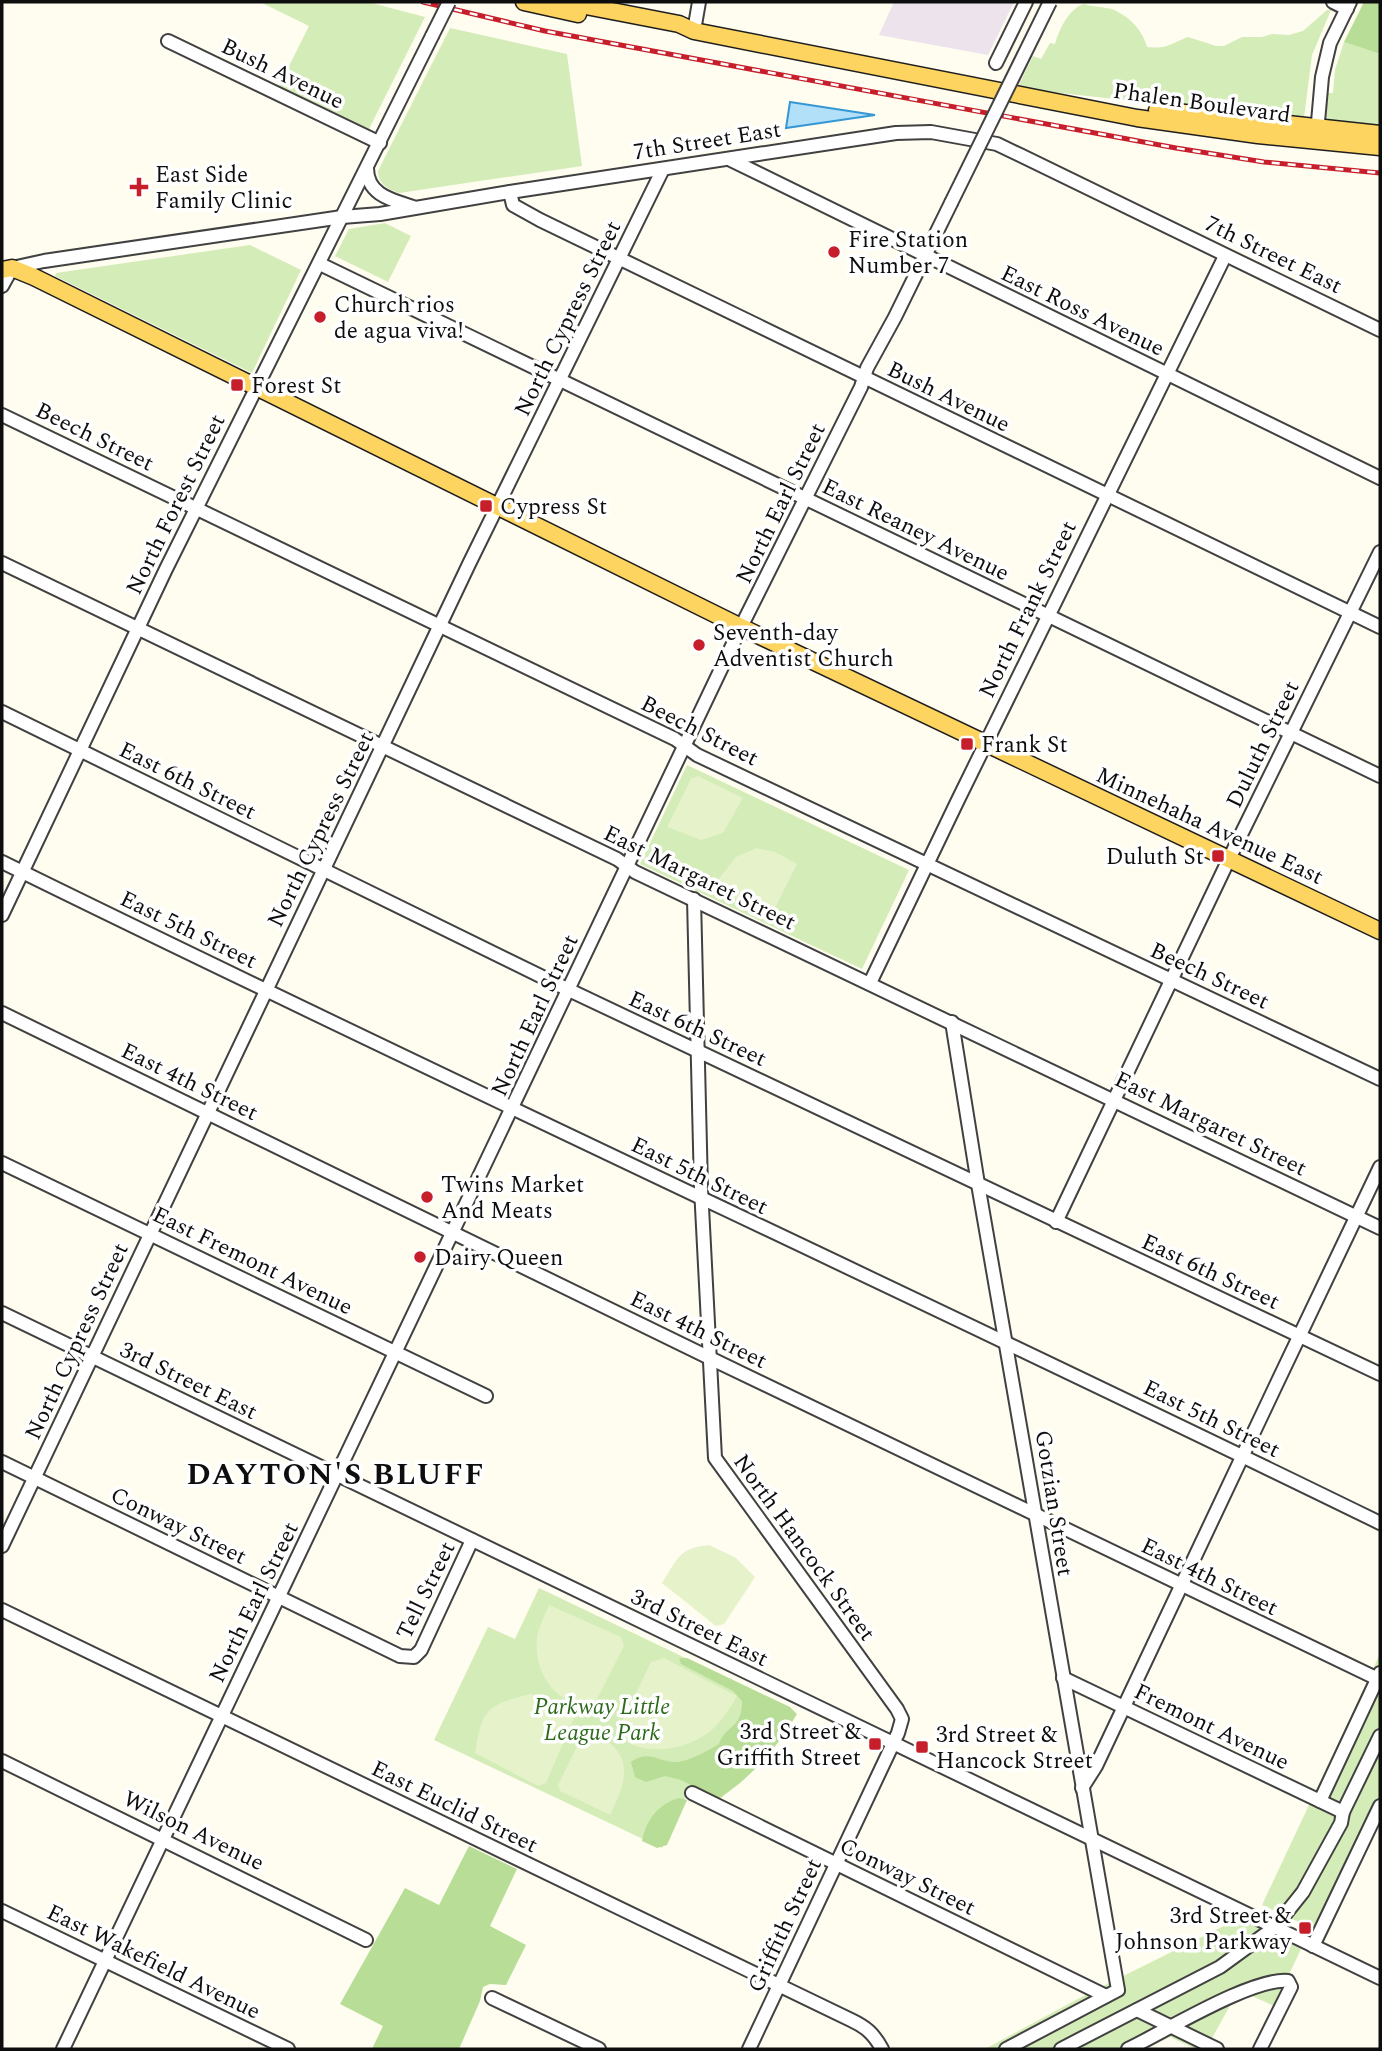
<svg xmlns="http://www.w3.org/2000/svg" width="1382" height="2051" font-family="Spectral,serif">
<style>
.industrial{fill:#ece3ed}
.green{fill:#d4ecb7}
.forest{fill:#b8dd96}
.pitch{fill:#e5f2ca}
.water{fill:#b2e0f9;stroke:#3598d4;stroke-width:2}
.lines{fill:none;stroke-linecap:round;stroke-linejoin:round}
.minor-casing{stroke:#414141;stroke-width:16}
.major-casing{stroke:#1f1f1f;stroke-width:19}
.minor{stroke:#fff;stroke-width:12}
.major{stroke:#fed460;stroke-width:16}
.rail-casing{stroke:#c61f2b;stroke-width:5}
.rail{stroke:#fff;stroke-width:2.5;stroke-dasharray:8;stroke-linecap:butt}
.minor-bridge-casing{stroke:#414141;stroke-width:16;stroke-linecap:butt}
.minor-bridge{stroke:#fff;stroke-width:12}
.poi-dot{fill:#c61f2b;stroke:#fff;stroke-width:2.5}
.labels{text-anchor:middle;stroke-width:7;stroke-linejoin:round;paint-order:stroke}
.street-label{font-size:23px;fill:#0e0e0e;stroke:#fff}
.poi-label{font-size:23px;fill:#0e0e0e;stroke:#fff;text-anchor:start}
.park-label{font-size:23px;font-style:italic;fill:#2d6a1b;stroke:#fff}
.district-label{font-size:30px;font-weight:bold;letter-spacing:2px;fill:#0e0e0e;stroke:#fff}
</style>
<rect width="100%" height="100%" fill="#fffcf0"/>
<path class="industrial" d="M894 2H1014L988 55 879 35Z"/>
<g class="green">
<path d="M260 2H368L425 17 369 129 279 86 309 26Z"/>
<path d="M1084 4C1095 8 1109 6 1118 12 1132 19 1143 32 1147 47 1169 49 1169 44 1188 37L1216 46H1224L1242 37H1262L1272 34 1289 35 1303 31 1327 10H1331L1312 55 1304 117 1300 120 1052 92 1018 87 1033 56 1041 59 1050 43 1055 44C1059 30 1069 8 1084 4Z"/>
<path d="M450 28 567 54 582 166 399 193C388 189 378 184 378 171Z"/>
<path d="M1344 42 1380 54V128L1329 121 1324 112 1326 93H1333L1335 70Z"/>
<path d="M385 223 411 236 388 282 335 256 349 229Z"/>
<path d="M250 245 301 270 252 373 55 276 56 273Z"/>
<path d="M687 765 909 870 862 969 640 864Z"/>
<path d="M539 1588 769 1698 722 1798 692 1784 662 1848 434 1740 488 1627 515 1639Z"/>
<path d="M1380 1654V1823L1327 1935 1262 1905Z"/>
<path d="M1240 1918 1301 1949 1274 2006 1250 1995 1232 2002 1206 2049H1196L1170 2037 1146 2049H985L1087 1994Z"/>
</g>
<g class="forest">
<path d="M1364 2H1380V54L1344 42Z"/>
<path d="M679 1658H687L790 1707 797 1714C777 1748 751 1778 718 1799L681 1780 665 1776 646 1782 635 1777 631 1762C649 1750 655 1760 673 1762 687 1763 707 1751 719 1744 727 1723 742 1730 742 1701L733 1691 681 1664Z"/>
<path d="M679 1798 687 1800 667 1845 657 1848 642 1841C646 1820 658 1804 679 1798Z"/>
<path d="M469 1846 517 1869 490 1926 526 1945 506 1985 490 1984 483 1987 480 2001 459 2049H372L383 2026 340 2004 405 1888 439 1905Z"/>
</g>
<g class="pitch">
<path d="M698 776 743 798 723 833 701 840 667 827 691 779Z"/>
<path d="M756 848 775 852 797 864 775 908 762 912 713 886 736 857Z"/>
<path d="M709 1545 736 1558 755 1577 724 1624 716 1626 662 1583C678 1558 679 1548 709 1545Z"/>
<path d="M549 1605 621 1637 624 1646 593 1707C556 1705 533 1674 537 1637 539 1626 545 1615 549 1605Z"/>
<path d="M664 1658 737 1696C731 1707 724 1718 715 1727 690 1751 642 1759 616 1734L651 1662Z"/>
<path d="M530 1694 539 1696 576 1713 546 1783 538 1786 475 1753C482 1709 486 1705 530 1694Z"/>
<path d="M586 1728C633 1751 631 1773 610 1815L560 1791 558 1785Z"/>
</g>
<path class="water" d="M790 102 875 115 786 128Z"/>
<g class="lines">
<g class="minor-casing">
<g id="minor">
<path d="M1333 2 1347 9"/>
<path d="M694 31 699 2"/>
<path d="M168 41 380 143"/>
<path d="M996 63 1026 2"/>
<path d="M1317 133 1322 77 1330 43 1350 2"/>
<path d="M731 160 1380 478"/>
<path d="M367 168C367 195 392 200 413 207"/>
<path d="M510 192 513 205 540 220 1380 627"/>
<path d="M320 264 1380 776"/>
<path d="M12 268 44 261 342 217 380 214 510 192 896 133 931 132 997 144 1020 155 1380 330"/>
<path d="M2 286 12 268"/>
<path d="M2 415 675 739 697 755 1380 1079"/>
<path d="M2 563 617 859 635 872 1380 1228"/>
<path d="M2 712 569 990 1380 1374"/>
<path d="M2 862C459 1087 922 1299 1380 1523"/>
<path d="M694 899 701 1188 715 1458 897 1709 902 1719 898 1733 749 2049"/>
<path d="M2 915 166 569 432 36"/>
<path d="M870 983 957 802 1225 256"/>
<path d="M2 1013 718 1362 1380 1680"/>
<path d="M952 1022 978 1184 1118 1990 1006 2049"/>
<path d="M2 1163 486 1396"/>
<path d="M1056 1222 1229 859 1380 552"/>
<path d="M2 1313 1380 1978"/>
<path d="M2 1462 400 1656 414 1657 421 1650 472 1540"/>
<path d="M2 1546 469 564 663 169"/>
<path d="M2 1610 851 2020C866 2027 874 2034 882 2049"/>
<path d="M1063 1678 1343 1812"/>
<path d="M2 1761 366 1940"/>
<path d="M1082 1788 1096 1766C1191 1567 1284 1366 1380 1167"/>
<path d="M692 1793 1106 1996"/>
<path d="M1320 1801 1380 1673"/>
<path d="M2 1911 288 2049"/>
<path d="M1313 1946 1380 1806"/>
<path d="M492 1998 599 2049"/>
<path d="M1137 2010 1217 2049"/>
<path d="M63 2049 741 627 861 387 867 368 895 317 951 203"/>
<path d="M1061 2049 1220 1967 1275 1927 1303 1892 1341 1823 1343 1812 1380 1736"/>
<path d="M1128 2049C1164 2032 1253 1977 1288 1981L1291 1987 1260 2049"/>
</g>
</g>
<g class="major-casing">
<g id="major">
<path d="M524 2 578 14"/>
<path d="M565 2 679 24 694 31 1137 118 1258 135 1380 147"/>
<path d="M1157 110 1380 134"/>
<path d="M2 270 12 268 34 277 741 627 1380 931"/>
</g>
</g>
<use href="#minor" class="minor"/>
<use href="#major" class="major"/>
<g class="rail-casing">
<path id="rail" d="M423 2 545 31 1176 148 1264 162 1380 173"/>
</g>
<use href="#rail" class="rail"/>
<g class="minor-bridge-casing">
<g id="minor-bridge">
<path d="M432 36 449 2"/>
<path d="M951 203 1050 2"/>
</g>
</g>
<use href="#minor-bridge" class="minor-bridge"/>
</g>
<g class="poi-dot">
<path d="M135.5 176.5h7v7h7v7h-7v7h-7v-7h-7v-7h7z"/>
<circle cx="834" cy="252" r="7"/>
<circle cx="320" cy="317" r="7"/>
<rect x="230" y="378" width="14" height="14" rx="3.5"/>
<rect x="479" y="499" width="14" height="14" rx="3.5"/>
<circle cx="699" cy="645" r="7"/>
<rect x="960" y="737" width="14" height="14" rx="3.5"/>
<rect x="1211" y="849" width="14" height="14" rx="3.5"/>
<circle cx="427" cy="1197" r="7"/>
<circle cx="420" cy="1257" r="7"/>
<rect x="868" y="1737" width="14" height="14" rx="3.5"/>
<rect x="915" y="1740" width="14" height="14" rx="3.5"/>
<rect x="1298" y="1921" width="14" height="14" rx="3.5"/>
</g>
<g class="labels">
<g class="street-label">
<text transform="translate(283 73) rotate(26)" y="8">Bush Avenue</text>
<text transform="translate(1202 102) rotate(8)" y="8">Phalen Boulevard</text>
<text transform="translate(707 140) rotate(-9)" y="8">7th Street East</text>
<text transform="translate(1274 254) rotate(26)" y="8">7th Street East</text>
<text transform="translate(1083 310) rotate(26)" y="8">East Ross Avenue</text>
<text transform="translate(567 318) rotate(-64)" y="8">North Cypress Street</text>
<text transform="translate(949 396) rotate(26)" y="8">Bush Avenue</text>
<text transform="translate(95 436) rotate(26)" y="8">Beech Street</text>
<text transform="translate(780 503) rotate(-64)" y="8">North Earl Street</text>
<text transform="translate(175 504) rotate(-64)" y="8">North Forest Street</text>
<text transform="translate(916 529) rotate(26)" y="8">East Reaney Avenue</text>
<text transform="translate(1027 609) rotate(-64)" y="8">North Frank Street</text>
<text transform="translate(700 730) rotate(27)" y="8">Beech Street</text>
<text transform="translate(1262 744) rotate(-64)" y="8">Duluth Street</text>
<text transform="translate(188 780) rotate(26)" y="8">East 6th Street</text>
<text transform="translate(1210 825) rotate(25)" y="8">Minnehaha Avenue East</text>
<text transform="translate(320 829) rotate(-64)" y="8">North Cypress Street</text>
<text transform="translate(700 877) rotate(26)" y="8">East Margaret Street</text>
<text transform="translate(189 929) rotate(26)" y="8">East 5th Street</text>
<text transform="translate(1210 975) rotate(25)" y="8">Beech Street</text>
<text transform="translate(534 1015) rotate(-65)" y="8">North Earl Street</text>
<text transform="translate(698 1028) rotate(25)" y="8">East 6th Street</text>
<text transform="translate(190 1081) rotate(26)" y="8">East 4th Street</text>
<text transform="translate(1211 1123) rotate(26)" y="8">East Margaret Street</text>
<text transform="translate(700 1175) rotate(26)" y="8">East 5th Street</text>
<text transform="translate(253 1260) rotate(26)" y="8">East Fremont Avenue</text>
<text transform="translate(1211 1271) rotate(25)" y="8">East 6th Street</text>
<text transform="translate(699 1329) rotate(26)" y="8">East 4th Street</text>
<text transform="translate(76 1341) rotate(-65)" y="8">North Cypress Street</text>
<text transform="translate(189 1380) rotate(26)" y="8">3rd Street East</text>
<text transform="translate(1212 1418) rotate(26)" y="8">East 5th Street</text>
<text transform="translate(1055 1503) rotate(81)" y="8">Gotzian Street</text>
<text transform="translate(179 1525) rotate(26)" y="8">Conway Street</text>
<text transform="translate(805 1547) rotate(54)" y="8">North Hancock Street</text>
<text transform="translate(1210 1576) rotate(26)" y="8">East 4th Street</text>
<text transform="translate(425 1590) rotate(-64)" y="8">Tell Street</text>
<text transform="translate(253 1602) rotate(-64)" y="8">North Earl Street</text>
<text transform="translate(700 1627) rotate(26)" y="8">3rd Street East</text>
<text transform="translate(1212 1726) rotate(26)" y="8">Fremont Avenue</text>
<text transform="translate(455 1806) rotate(26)" y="8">East Euclid Street</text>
<text transform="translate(194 1830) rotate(26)" y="8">Wilson Avenue</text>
<text transform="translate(908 1876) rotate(26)" y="8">Conway Street</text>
<text transform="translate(784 1925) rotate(-65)" y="8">Griffith Street</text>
<text transform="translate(154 1961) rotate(26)" y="8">East Wakefield Avenue</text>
</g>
<g class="poi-label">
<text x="155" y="182">East Side<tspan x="155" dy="26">Family Clinic</tspan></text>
<text x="848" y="247">Fire Station<tspan x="848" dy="26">Number 7</tspan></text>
<text x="334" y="312">Church rios<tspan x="334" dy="26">de agua viva!</tspan></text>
<text x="251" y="393">Forest St</text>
<text x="500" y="514">Cypress St</text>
<text x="713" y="640">Seventh-day<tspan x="713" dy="26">Adventist Church</tspan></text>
<text x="981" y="752">Frank St</text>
<text x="1204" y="864" text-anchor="end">Duluth St</text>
<text x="441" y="1192">Twins Market<tspan x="441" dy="26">And Meats</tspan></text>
<text x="434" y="1265">Dairy Queen</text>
<text x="861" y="1739" text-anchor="end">3rd Street &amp;<tspan x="861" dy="26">Griffith Street</tspan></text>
<text x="936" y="1742">3rd Street &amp;<tspan x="936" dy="26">Hancock Street</tspan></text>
<text x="1291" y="1923" text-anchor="end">3rd Street &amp;<tspan x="1291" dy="26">Johnson Parkway</tspan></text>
</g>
<g class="park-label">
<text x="602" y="1714">Parkway Little<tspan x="602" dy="26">League Park</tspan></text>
</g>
<g class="district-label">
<text x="336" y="1484">DAYTON'S BLUFF</text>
</g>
</g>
<rect width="1382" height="2051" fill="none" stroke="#0e0e0e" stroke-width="7"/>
</svg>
